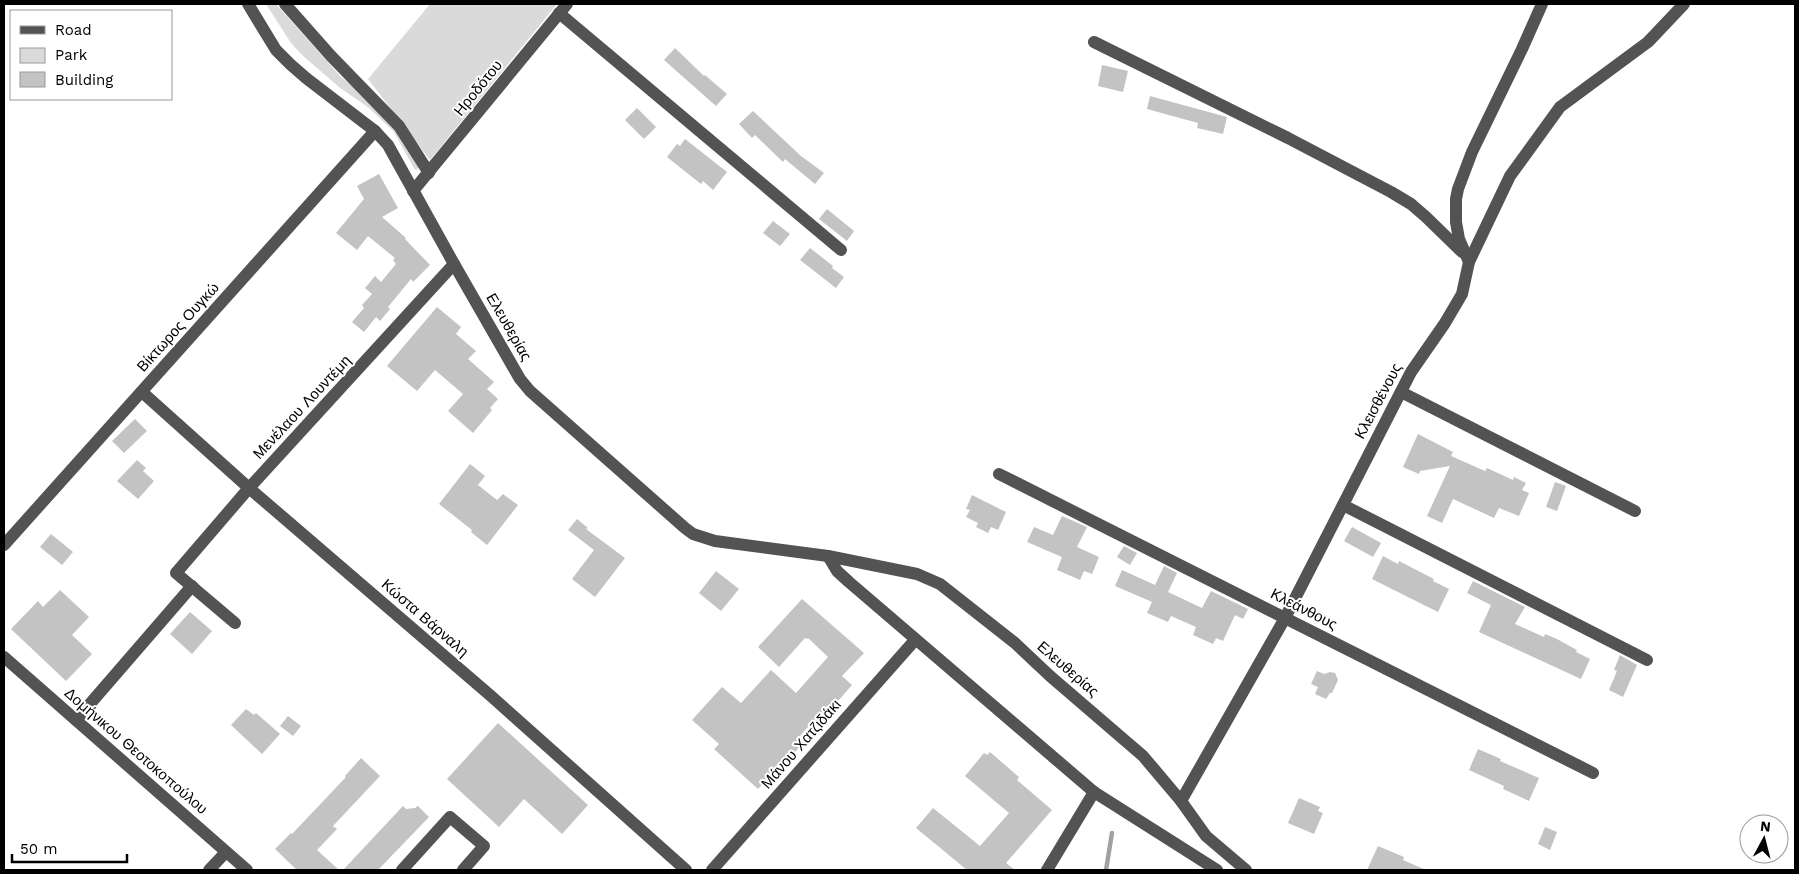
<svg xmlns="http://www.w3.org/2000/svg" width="1799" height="874" font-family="'Work Sans',sans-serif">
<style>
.green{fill:#dadada}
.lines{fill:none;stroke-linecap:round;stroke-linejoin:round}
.stream{stroke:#a1a1a1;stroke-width:4.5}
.building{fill:#c3c3c3}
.minor{stroke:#535353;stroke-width:12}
.labels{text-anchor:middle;stroke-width:4;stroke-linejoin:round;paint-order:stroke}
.street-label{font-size:15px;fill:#000;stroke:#fff}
</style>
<rect width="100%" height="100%" fill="#fff"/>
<g class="green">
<path d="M266 4H276L341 77 357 90 391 123 420 167 415 170 394 132 369 108 339 87 302 55 291 43Z"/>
<path d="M430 4H557L430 160 368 79Z"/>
</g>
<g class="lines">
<path class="stream" d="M1106 870 1112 833"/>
</g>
<g class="building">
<path d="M675 48 704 76 705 75 727 94 716 106 664 60Z"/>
<path d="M1102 65 1128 71 1123 92 1098 86Z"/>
<path d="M1150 96 1227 117 1223 134 1197 128 1198 123 1147 109Z"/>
<path d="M637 108 656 127 644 139 625 120Z"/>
<path d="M753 111 801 156 824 173 815 184 785 159 783 162 755 135 752 138 739 124Z"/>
<path d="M685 139 727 172 713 190 703 181 701 184 667 157 677 144 680 146Z"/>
<path d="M379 174 398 208 382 217 406 238 405 239 430 265 413 282 411 279 388 307 390 309 380 321 376 317 364 332 352 322 364 308 362 305 372 294 365 288 375 276 381 282 396 264 393 260 395 258 368 236 357 250 336 233 364 199 357 186Z"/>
<path d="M827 209 854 231 847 241 819 219Z"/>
<path d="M773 221 790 234 780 246 763 233Z"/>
<path d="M810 248 833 266 832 268 844 277 836 288 800 260Z"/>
<path d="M437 307 461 327 456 334 476 351 468 359 494 382 487 389 498 399 490 408 492 410 473 433 448 411 463 394 435 370 417 391 387 366Z"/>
<path d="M135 419 147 431 124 453 112 441Z"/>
<path d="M1418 434 1453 452 1451 456 1485 471 1487 468 1513 480 1514 477 1526 483 1522 490 1529 493 1519 516 1499 508 1494 518 1453 499 1442 523 1427 516 1450 466 1420 471 1419 474 1403 467Z"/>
<path d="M137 460 146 468 143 471 154 481 138 499 117 481Z"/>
<path d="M470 464 485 476 478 485 497 500 503 494 518 505 487 545 471 532 472 530 439 504Z"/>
<path d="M1555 482 1566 486 1557 511 1546 507Z"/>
<path d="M972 495 1006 512 998 530 991 527 988 533 976 527 978 523 966 517 970 510 966 509Z"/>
<path d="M1062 516 1087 527 1077 547 1099 557 1092 574 1084 571 1080 580 1057 570 1062 557 1027 542 1034 527 1053 535Z"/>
<path d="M577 519 588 528 586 529 625 558 595 597 572 579 594 550 568 530Z"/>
<path d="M1352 527 1381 543 1373 557 1344 541Z"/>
<path d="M51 534 73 552 62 565 40 547Z"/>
<path d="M1124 546 1137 553 1130 565 1117 557Z"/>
<path d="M1383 556 1398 564 1399 561 1434 579 1433 581 1449 589 1438 612 1372 579Z"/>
<path d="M1164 566 1177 573 1168 592 1202 608 1211 591 1248 609 1243 619 1235 615 1223 641 1216 638 1213 644 1193 635 1196 627 1171 616 1168 622 1147 613 1152 602 1115 586 1122 570 1155 585Z"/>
<path d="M716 571 739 589 721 611 699 593Z"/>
<path d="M1473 581 1525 607 1515 624 1544 637 1545 634 1557 639 1577 650 1576 652 1590 659 1581 679 1479 632 1491 605 1467 593Z"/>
<path d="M60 590 89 617 72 635 92 654 66 681 11 629 38 601 43 607Z"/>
<path d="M802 599 864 653 842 676 852 685 831 709 827 706 797 739 802 744 784 765 781 762 758 789 714 749 719 744 692 720 722 687 741 703 771 670 796 693 828 657 808 638 807 639 805 638 779 667 758 647Z"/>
<path d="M190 612 212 631 192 654 170 634Z"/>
<path d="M1620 655 1637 665 1623 697 1609 690 1617 671 1614 670Z"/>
<path d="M1317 671 1324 674 1330 672 1335 673 1338 680 1332 693H1330L1326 699 1315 694 1318 687 1311 684Z"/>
<path d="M246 709 254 715 256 713 280 734 262 754 231 725Z"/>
<path d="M288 716 301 726 293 736 280 726Z"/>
<path d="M498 723 588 805 562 834 524 799 499 827 447 779Z"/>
<path d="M1478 749 1501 759 1500 761 1539 778 1529 801 1503 789 1504 786 1469 770Z"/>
<path d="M990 752 1019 777 1017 780 1052 810 1006 863 1015 870H967L916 828 933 808 980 846 1009 813 965 776 984 753 987 755Z"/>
<path d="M361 758 380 776 333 826 337 829 317 850 339 870H297L275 849 291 833 292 834 346 777 345 776Z"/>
<path d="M1299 798 1320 807 1318 811 1323 813 1314 834 1288 823Z"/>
<path d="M403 806 406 809 415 808 418 806 429 817 378 870H343Z"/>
<path d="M1545 827 1557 832 1550 850 1538 844Z"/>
<path d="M1378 846 1404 857 1403 860 1426 870H1367Z"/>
</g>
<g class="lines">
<g class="minor">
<path d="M248 4 276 50 290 64 306 78 375 131 388 145 454 264 520 379 530 391 685 528 693 534 715 541 828 556 917 574 940 584 1015 643 1050 676 1143 756 1181 801 1206 836 1246 870"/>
<path d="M285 4 331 56 399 126 429 173"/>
<path d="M559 13 841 250"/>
<path d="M1094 42 1288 138 1391 192 1411 204 1426 217 1462 252"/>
<path d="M413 191 567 4"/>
<path d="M1469 262 1510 176 1560 107 1648 42 1684 4"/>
<path d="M142 392 249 488 491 696 686 870"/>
<path d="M1401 392 1635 511"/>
<path d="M999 474 1593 773"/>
<path d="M1343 505 1647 660"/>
<path d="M4 545 375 131"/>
<path d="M828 556 837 571 849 582 1094 792 1217 870"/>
<path d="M235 623 176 573 249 488 454 264"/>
<path d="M4 657 247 870"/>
<path d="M76 720 192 586"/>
<path d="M1181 801 1285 618 1411 372 1445 323 1462 294 1469 262 1459 239 1456 222V199L1458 189 1472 152 1522 49 1542 4"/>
<path d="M209 870 226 852"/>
<path d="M402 870 450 817 484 846 463 870"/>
<path d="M712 870 915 640"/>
<path d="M1047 870 1094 792"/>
</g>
</g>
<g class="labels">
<g class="street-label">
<text transform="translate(478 88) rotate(-51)" y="5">Ηροδότου</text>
<text transform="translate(178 327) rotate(-48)" y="5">Βίκτωρος Ουγκώ</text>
<text transform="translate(509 327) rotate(60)" y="5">Ελευθερίας</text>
<text transform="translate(1378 401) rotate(-62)" y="5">Κλεισθένους</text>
<text transform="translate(302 407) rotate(-47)" y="5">Μενέλαου Λουντέμη</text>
<text transform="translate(1304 609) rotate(27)" y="5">Κλεάνθους</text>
<text transform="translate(425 618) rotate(41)" y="5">Κώστα Βάρναλη</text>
<text transform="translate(1068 669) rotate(41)" y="5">Ελευθερίας</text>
<text transform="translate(801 744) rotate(-49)" y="5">Μάνου Χατζιδάκι</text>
<text transform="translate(136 751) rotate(41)" y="5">Δομήνικου Θεοτοκοπούλου</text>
</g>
</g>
<rect width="1799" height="874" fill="none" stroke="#000000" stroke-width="10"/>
<rect x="10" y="10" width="162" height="90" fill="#ffffff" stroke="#999999"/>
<rect x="20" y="26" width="25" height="8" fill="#535353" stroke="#999999"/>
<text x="55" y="35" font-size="15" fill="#000000">Road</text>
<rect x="20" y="48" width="25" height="15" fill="#dadada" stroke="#999999"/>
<text x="55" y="60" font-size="15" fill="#000000">Park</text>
<rect x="20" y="72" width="25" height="15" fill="#c3c3c3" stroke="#999999"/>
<text x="55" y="85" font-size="15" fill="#000000">Building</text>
<g transform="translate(1764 839) rotate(7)"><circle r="24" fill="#ffffff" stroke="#999999"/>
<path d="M0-4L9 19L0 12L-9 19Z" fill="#000000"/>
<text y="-8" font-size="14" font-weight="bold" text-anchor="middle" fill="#000000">N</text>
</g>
<path d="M12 854v8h115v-8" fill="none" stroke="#000000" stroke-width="2.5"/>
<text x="20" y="854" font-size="15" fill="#000000" stroke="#ffffff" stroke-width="4" paint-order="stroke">50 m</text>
</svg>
